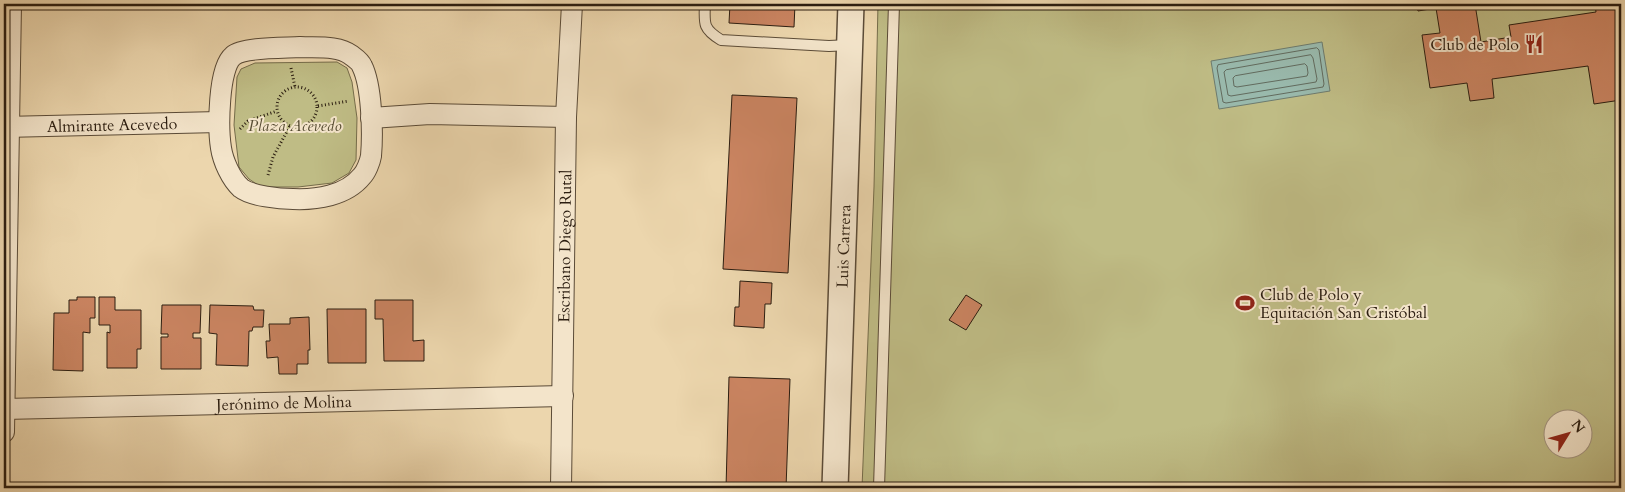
<svg xmlns="http://www.w3.org/2000/svg" width="1625" height="492" font-family="Cardo,serif">
<style>
.park{fill:#bfbc85;stroke:#756c4a;fill-rule:evenodd}
.water{fill:#99b9ac;stroke:#6d7b6e}
.lines{fill:none;stroke-linecap:round;stroke-linejoin:round}
.shore{stroke:#626b5e;stroke-width:1}
.building{fill:#ca8461;stroke:#2b1d10}
.service-casing{stroke:#5b4b37;stroke-width:12}
.minor-casing{stroke:#5b4b37;stroke-width:22}
.tertiary-casing{stroke:#5b4b37;stroke-width:28}
.path{stroke:#2b1d10;stroke-width:3;stroke-dasharray:1 2.5;stroke-linecap:butt}
.service{stroke:#f3e4ca;stroke-width:10}
.minor{stroke:#f3e4ca;stroke-width:20}
.tertiary{stroke:#f3e4ca;stroke-width:25}
.labels{text-anchor:middle;stroke-width:4;stroke-linejoin:round;paint-order:stroke}
.poi-label{font-size:16px;fill:#2b1d10;stroke:#f3e4ca;text-anchor:end}
.street-label{font-size:16px;fill:#2b1d10;stroke:#f3e4ca}
.park-label{font-size:16px;font-style:italic;fill:#574d33;stroke:#f3e4ca}
</style>
<rect width="100%" height="100%" fill="#ecd6ad"/>
<filter id="stains"><feTurbulence type="fractalNoise" baseFrequency=".004" numOctaves="4"/><feColorMatrix values="0 0 0 0 .2 0 0 0 0 .09 0 0 0 0 .02 0 0 0 .5 -.17"/></filter>
<radialGradient id="worn" r=".72"><stop offset=".6" stop-color="#630" stop-opacity="0"/><stop offset="1" stop-color="#630" stop-opacity=".3"/></radialGradient>
<g class="park">
<path d="M878 4H1621V488H862L874 187ZM1552 420H1582V450H1552Z"/>
<path d="M337 62 347 68 352 82 357 118 356 160 349 173 332 183 298 187H261L249 179 239 167 234 125 237 77 241 69 255 63Z"/>
</g>
<path class="water" d="M1322 42 1330 91 1219 109 1211 61Z"/>
<g class="lines">
<g class="shore">
<path d="M1317 48 1319 50 1324 84 1323 87 1226 103 1223 102 1217 68 1218 65Z"/>
<path d="M1311 55 1313 58 1317 79 1316 82 1231 96 1228 95 1224 72 1226 70Z"/>
<path d="M1305 64 1307 66 1308 73 1307 76 1237 87 1234 86 1233 78 1235 76Z"/>
</g>
</g>
<g class="building">
<path d="M730 4H795L794 27 729 23Z"/>
<path d="M1266 4H1298L1266 8Z"/>
<path d="M1416 4H1475L1481 42 1511 37 1509 25 1596 12 1595 4H1621V100L1594 104 1588 66 1492 79 1494 98 1470 101 1467 83 1430 88 1422 35 1440 33 1436 8 1418 11Z"/>
<path d="M732 95 797 98 788 273 723 269Z"/>
<path d="M740 281 772 283 771 304H765L764 328 734 326 735 307H739Z"/>
<path d="M966 295 982 305 966 330 949 320Z"/>
<path d="M77 297H95V318H90V333L83 332V371L53 370 54 313H69V300H77Z"/>
<path d="M99 297H115V310H141V349H137V368H107V332L110 333V325H99Z"/>
<path d="M375 300H413V341L424 340V361H384L383 319H375Z"/>
<path d="M162 305H201L200 333H193V338H201V369H161V337H168V334H161Z"/>
<path d="M210 305 253 306 254 310H264L263 327H253L252 331H249L248 366 216 365 217 334 209 333Z"/>
<path d="M327 309H366V363H328Z"/>
<path d="M309 317 310 350H308V364H297V374H279L278 357 267 358 266 341H270L269 324H290V318Z"/>
<path d="M729 377 790 379 786 488H726Z"/>
</g>
<g class="lines">
<g class="service-casing">
<g id="service">
<path d="M705 4C704 24 703 29 721 40L829 46 850 45"/>
<path d="M879 488 894 4"/>
</g>
</g>
<g class="minor-casing">
<g id="minor">
<path d="M300 47C316 48 338 45 351 55 355 58 360 61 362 66 372 86 373 133 371 156 370 162 366 172 362 176 346 196 316 200 293 199 280 199 251 196 241 188 231 179 223 161 221 148 218 129 218 68 233 56 243 47 285 48 300 47Z"/>
<path d="M371 118 430 114 566 117"/>
<path id="s1" d="M4 127 219 122"/>
<path id="s2" d="M4 409 563 396"/>
<path d="M4 432 11 4"/>
<path id="s3" d="M561 488 566 117 572 4"/>
</g>
</g>
<g class="tertiary-casing">
<g id="tertiary">
<path id="s4" d="M835 488 851 4"/>
</g>
</g>
<g class="path">
<path d="M291 68 295 87"/>
<circle cx="297" cy="107" r="20"/>
<path d="M318 106 349 101"/>
<path d="M240 129 248 121 277 111"/>
<path d="M268 175 273 157 290 126"/>
</g>
<use href="#service" class="service"/>
<use href="#minor" class="minor"/>
<use href="#tertiary" class="tertiary"/>
</g>
<defs>
<g id="restaurant-bare" transform="scale(1.5)"><path d="M-5-6h1v4h1v-4h1v4h1v-4h1v5L-1.5 .5V6h-2V.5L-5-1ZM5-6V6H3V1.5H1.5Q1.5-4 5-6Z" fill="#8f2418" stroke="#f3e4ca" stroke-width="2.5" paint-order="stroke"/></g>
<g id="stadium-bare" transform="scale(1.5)"><path d="M0-5a6.5 5 0 1 0 0 10a6.5 5 0 1 0 0-10ZM-3.5-1.8h7v3.6h-7Z" fill="#8f2418" stroke="#f3e4ca" stroke-width="2.5" paint-order="stroke"/></g>
</defs>
<g fill-rule="evenodd">
<use href="#restaurant-bare" x="1534" y="44"/>
<use href="#stadium-bare" x="1245" y="303"/>
</g>
<g class="labels">
<g class="poi-label">
<text x="1519" y="50">Club de Polo</text>
<text x="1260" y="300" text-anchor="start">Club de Polo y<tspan x="1260" dy="18">Equitación San Cristóbal</tspan></text>
</g>
<g class="street-label">
<text dy="6" stroke="none"><textPath href="#s1" startOffset="108">Almirante Acevedo</textPath></text>
<text dy="6" stroke="none"><textPath href="#s3" startOffset="242">Escribano Diego Rutal</textPath></text>
<text dy="6" stroke="none"><textPath href="#s4" startOffset="242">Luis Carrera</textPath></text>
<text dy="6" stroke="none"><textPath href="#s2" startOffset="280">Jerónimo de Molina</textPath></text>
</g>
<g class="park-label">
<text x="295" y="131">Plaza Acevedo</text>
</g>
</g>
<rect width="1625" height="492" fill="none" stroke="#ecd6ad" stroke-width="20"/>
<rect x="5" y="5" width="1615" height="482" fill="none" stroke="#2b1d10" stroke-width="2.5"/>
<rect x="10" y="10" width="1605" height="472" fill="none" stroke="#2b1d10"/>
<g transform="translate(1568 434) rotate(53)"><circle r="24" fill="#f3e4ca" stroke="#a39480"/>
<path d="M0-4L9 19L0 12L-9 19Z" fill="#8f2418"/>
<text y="-8" font-size="14" font-weight="bold" text-anchor="middle" fill="#2b1d10">N</text>
</g>
<rect width="100%" height="100%" filter="url(#stains)"/>
<rect width="100%" height="100%" fill="url(#worn)"/>
</svg>
